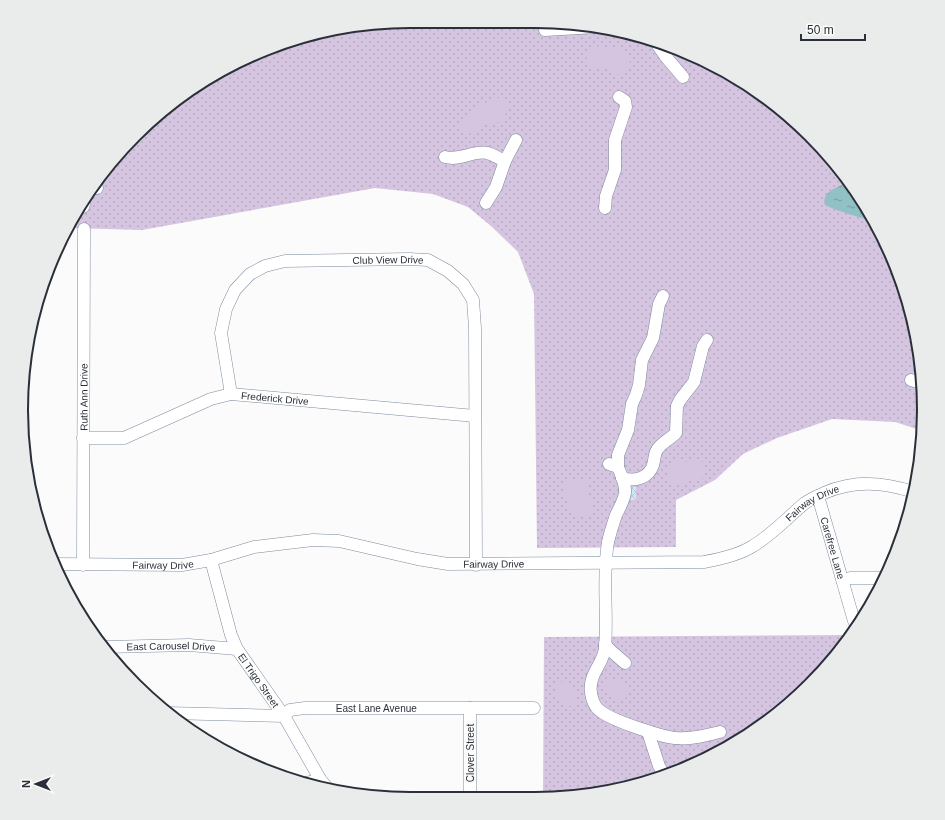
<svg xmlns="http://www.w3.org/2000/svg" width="945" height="820" font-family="Helvetica,sans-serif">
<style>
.grass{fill:url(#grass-dots)}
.garden{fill:#d5c5e1}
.water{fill:url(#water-ripples)}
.building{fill:url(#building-cross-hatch)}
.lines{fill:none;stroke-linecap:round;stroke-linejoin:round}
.minor-casing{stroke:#7d8ba0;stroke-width:13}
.minor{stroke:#fff;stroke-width:12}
.labels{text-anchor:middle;stroke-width:4;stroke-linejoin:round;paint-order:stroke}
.street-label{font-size:10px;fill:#2a3039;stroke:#fbfbfb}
.rim{fill:none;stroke:#2a3039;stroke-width:2}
</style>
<defs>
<pattern id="grass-dots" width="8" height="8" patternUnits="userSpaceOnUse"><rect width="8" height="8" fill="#d5c5e1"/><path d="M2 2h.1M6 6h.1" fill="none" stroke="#b7aac2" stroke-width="1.8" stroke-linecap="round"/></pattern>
<pattern id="water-ripples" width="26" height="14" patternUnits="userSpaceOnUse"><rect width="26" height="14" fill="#91c0c5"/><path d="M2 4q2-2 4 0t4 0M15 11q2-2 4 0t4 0" fill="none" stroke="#779ca1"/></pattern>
<pattern id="building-cross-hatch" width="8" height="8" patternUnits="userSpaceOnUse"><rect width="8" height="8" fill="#cbebfb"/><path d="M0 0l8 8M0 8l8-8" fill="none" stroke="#aecad8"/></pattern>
</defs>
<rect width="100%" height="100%" fill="#fbfbfb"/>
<g class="grass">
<path d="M410 21 586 24 660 42 729 73 772 102 828 154 872 216 903 285 921 359 923 431 895 422 832 419 777 438 743 454 715 480 676 500V547L537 548 534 294 518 252 491 226 468 207 433 194 375 188 142 230 70 228 101 173 154 117 238 61 310 34Z"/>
<path d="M851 635 843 647 791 703 729 747 660 778 561 798H543L544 637Z"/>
</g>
<g class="garden">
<path d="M599 46 621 49 626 51 630 62C627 70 622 75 614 75L606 67C602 67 597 68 593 67 586 65 585 55 589 50 592 48 596 47 599 46Z"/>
<path d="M496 98H501L509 104 510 108C507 111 504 118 500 121 496 124 492 122 487 123 477 125 472 143 461 127V120L478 106Z"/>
<path d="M694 460C707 459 707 470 702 479L697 481H688L680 485C672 486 668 481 667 473L669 468 676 461C683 460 687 464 694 460Z"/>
<path d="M581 479 586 480 588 482V495L593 508C589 517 580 519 572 514L563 489 567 482Z"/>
<path d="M614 679H620L628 684 630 691 626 698 617 699 607 694C603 686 606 681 614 679Z"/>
<path d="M563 681 575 687 578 692C576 716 550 708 557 685Z"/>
</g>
<path class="water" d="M848 182 872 216 875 223C859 216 841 213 825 205 821 192 838 187 848 182Z"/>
<path class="building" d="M632 487H636V500H631Z"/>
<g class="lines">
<g class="minor-casing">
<g id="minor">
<path d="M545 30 596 27"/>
<path d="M655 41 666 57 683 77"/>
<path d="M445 157C462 161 473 150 487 153 493 154 499 159 505 161"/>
<path d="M93 188H97"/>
<path d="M486 203 496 187 505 161 516 140"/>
<path d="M83 207 84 204"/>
<path d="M605 208 606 196 615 170V140L626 107 625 101 619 97"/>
<path d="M911 380 921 383"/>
<path id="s1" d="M231 394 221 333 226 309 235 290 250 274 265 266 285 261 409 259 428 260 448 271 463 284 473 300 475 328 476 565"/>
<path id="s2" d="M83 438H124L211 399 231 394 475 416"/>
<path d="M609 464 618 467C621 475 626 484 625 493 624 500 619 509 616 515 613 524 610 533 608 542 602 577 608 612 605 648 604 663 588 674 591 693 592 699 594 706 599 710 610 720 659 736 675 738 690 740 706 735 720 732"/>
<path d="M618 467V455L628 430 632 404 636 395 639 385 642 360 653 338 659 304 663 296"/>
<path d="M622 478C635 482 649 478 653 465 655 459 654 454 657 450 661 443 670 439 676 433L677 406 680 400 694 382 703 346 707 340"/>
<path id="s3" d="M818 496 854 621"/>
<path id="s4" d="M211 560 231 635 237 649 284 716 320 779 329 790"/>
<path id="s5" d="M55 564 182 565 211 560 254 547 313 540 339 541 417 559 448 564 704 562C721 559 739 555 753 546 773 534 788 517 805 503 811 499 818 496 824 493 855 480 882 482 914 492"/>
<path id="s6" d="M83 565 84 229"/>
<path d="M843 581 850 578H886"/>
<path d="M605 644 610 650 625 663"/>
<path id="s7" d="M106 647 189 645 237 649"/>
<path d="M470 708V799"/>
<path id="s8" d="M168 713 284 716 290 710 305 708H534"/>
<path d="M648 732 659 766 665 776"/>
<path d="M307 783 320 779"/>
</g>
</g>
<use href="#minor" class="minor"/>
</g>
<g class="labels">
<g class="street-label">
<text dy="4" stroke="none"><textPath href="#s1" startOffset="270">Club View Drive</textPath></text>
<text dy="4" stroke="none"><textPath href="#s6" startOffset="168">Ruth Ann Drive</textPath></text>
<text dy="4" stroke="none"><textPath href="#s2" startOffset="201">Frederick Drive</textPath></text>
<text dy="4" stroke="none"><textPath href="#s5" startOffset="780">Fairway Drive</textPath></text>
<text dy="4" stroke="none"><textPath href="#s3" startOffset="54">Carefree Lane</textPath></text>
<text dy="4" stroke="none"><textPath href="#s5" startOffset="108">Fairway Drive</textPath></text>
<text dy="4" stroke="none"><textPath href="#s5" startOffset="444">Fairway Drive</textPath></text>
<text dy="4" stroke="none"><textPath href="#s7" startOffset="65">East Carousel Drive</textPath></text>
<text dy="4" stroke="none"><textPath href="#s4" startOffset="131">El Trigo Street</textPath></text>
<text dy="4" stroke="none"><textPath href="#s8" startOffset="211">East Lane Avenue</textPath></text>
<text transform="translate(470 753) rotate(-90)" y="4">Clover Street</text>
</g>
</g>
<path d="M0 0H945V820H0ZM410 28H535A382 382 0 0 1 917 410V410A382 382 0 0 1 535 792H410A382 382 0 0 1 28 410V410A382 382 0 0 1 410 28Z" fill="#eaebeb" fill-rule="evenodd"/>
<path class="rim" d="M410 28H535A382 382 0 0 1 917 410V410A382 382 0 0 1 535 792H410A382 382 0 0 1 28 410V410A382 382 0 0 1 410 28Z"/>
<g transform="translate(36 784) rotate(270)" stroke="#fbfbfb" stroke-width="3" paint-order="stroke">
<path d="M0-3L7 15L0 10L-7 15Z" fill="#2a3039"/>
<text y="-6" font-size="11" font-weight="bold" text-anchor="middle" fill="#2a3039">N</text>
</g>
<path d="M801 34v6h64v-6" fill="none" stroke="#2a3039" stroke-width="2"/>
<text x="807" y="34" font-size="12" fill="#2a3039" stroke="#fbfbfb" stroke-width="3" paint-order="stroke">50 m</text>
</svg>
